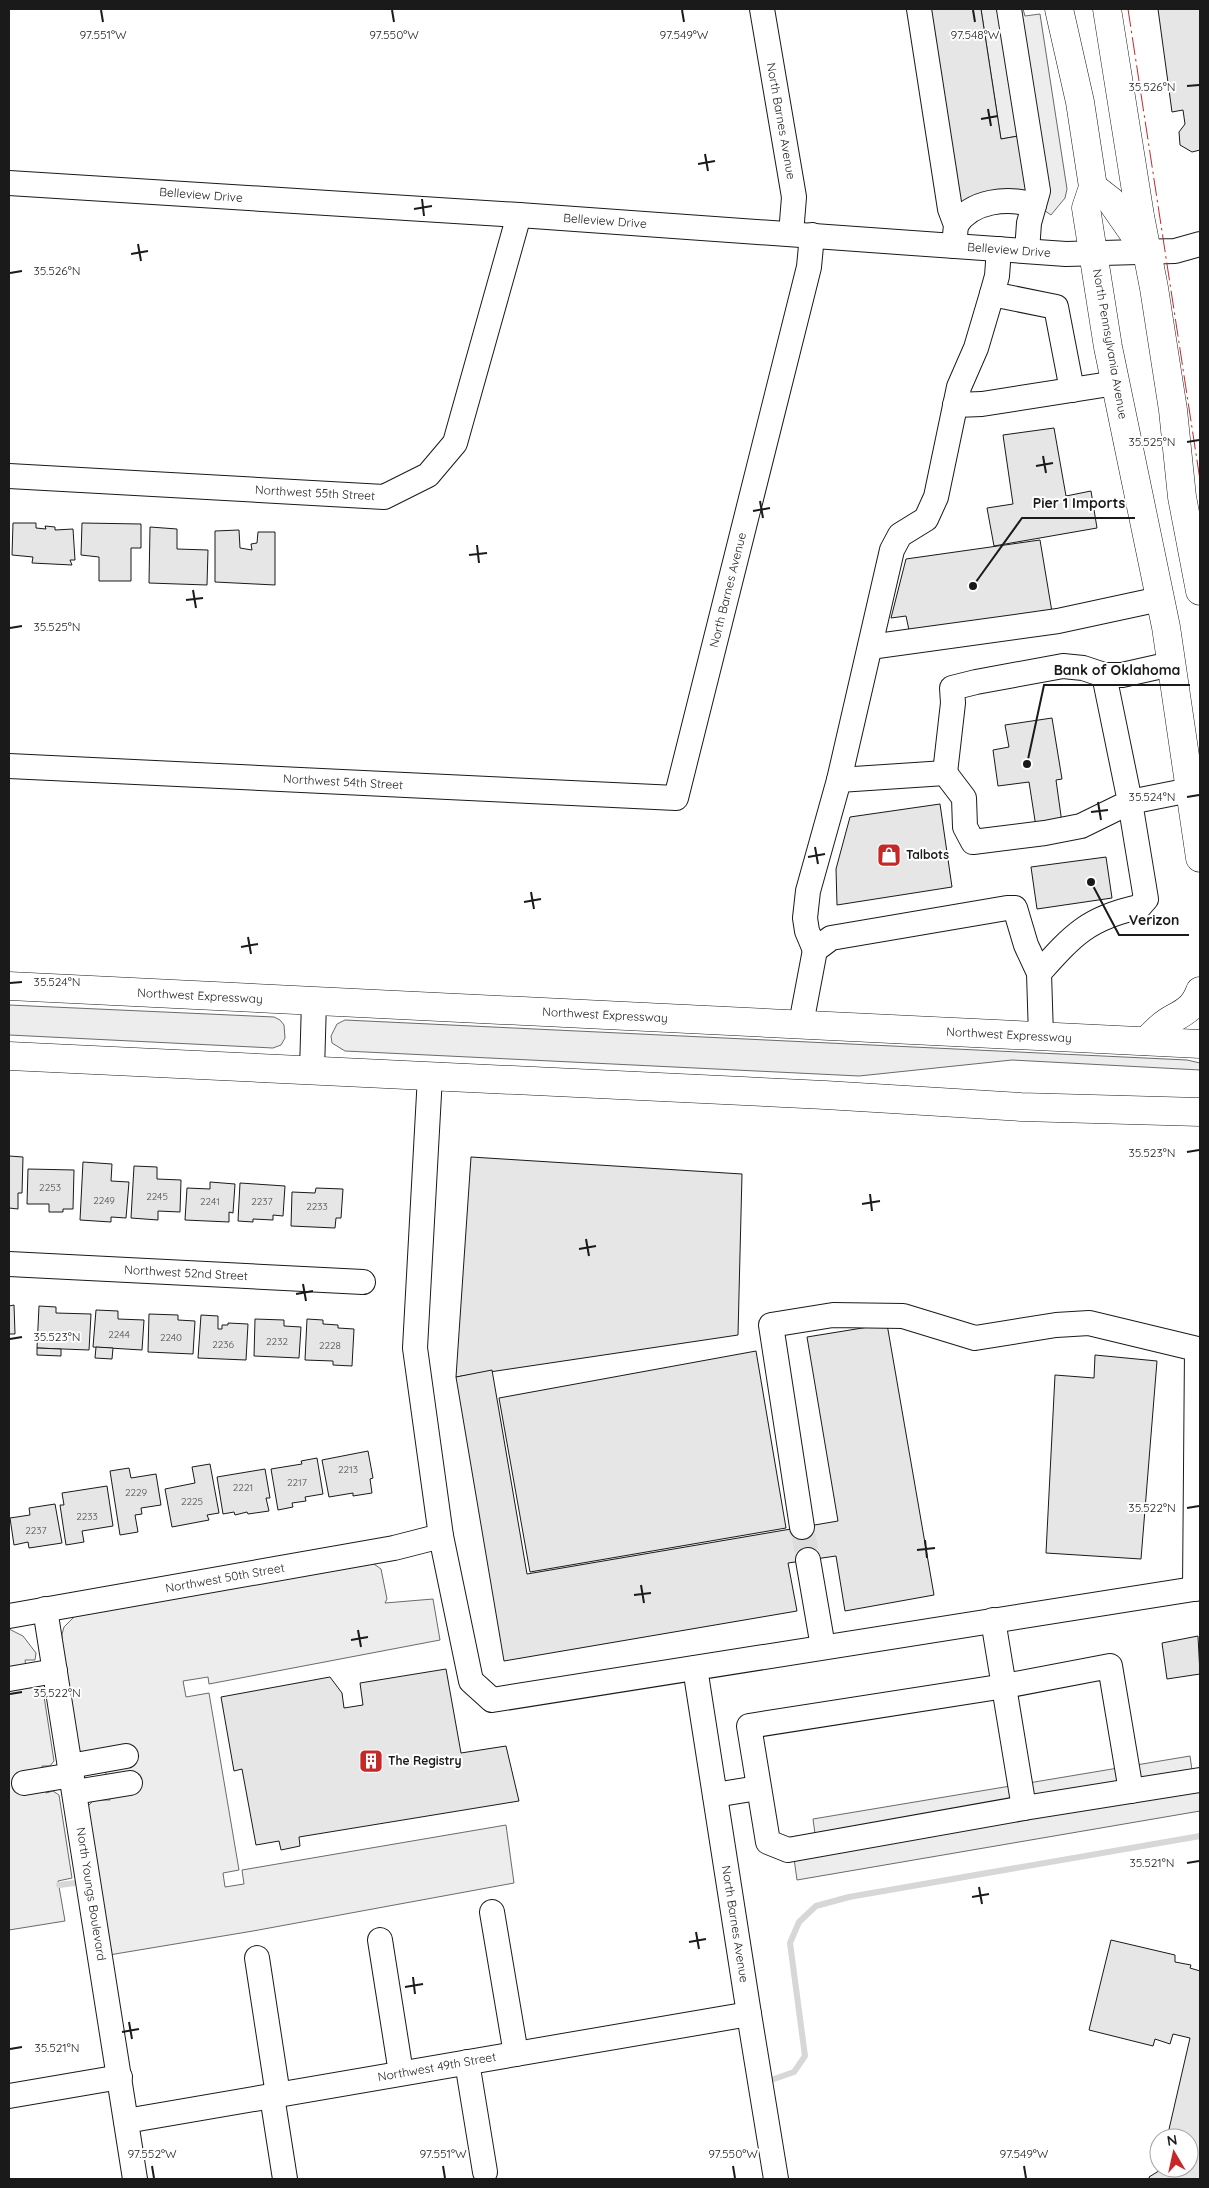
<svg xmlns="http://www.w3.org/2000/svg" width="1209" height="2188" font-family="Quicksand,sans-serif">
<style>
.built{fill:#ededed;stroke:#6a6a6a}
.lines{fill:none;stroke-linecap:round;stroke-linejoin:round}
.stream{stroke:#d7d7d7;stroke-width:6}
.building{fill:#e6e6e6;stroke:#1a1a1a}
.minor-tunnel{stroke:#ddd;stroke-width:24;stroke-dasharray:24 12;stroke-linecap:butt}
.minor-casing{stroke:#1a1a1a;stroke-width:26}
.major-casing{stroke:#1a1a1a;stroke-width:29}
.highway-casing{stroke:#1a1a1a;stroke-width:29}
.minor{stroke:#fff;stroke-width:24}
.major{stroke:#fff;stroke-width:28}
.highway{stroke:#fff;stroke-width:28}
.power{stroke:#c62828;stroke-width:1;stroke-dasharray:18 4 2.5 4;stroke-linecap:butt}
.ticks{fill:none;stroke:#1a1a1a;stroke-width:2}
.labels{text-anchor:middle;stroke-width:4;stroke-linejoin:round;paint-order:stroke}
.number-label{font-size:10px;fill:#4d4d4d}
.street-label{font-size:12px;fill:#1a1a1a;stroke:#fff}
.poi-label{font-size:12px;font-weight:bold;fill:#1a1a1a;stroke:#fff;text-anchor:start}
.ticks-label{font-size:12px;text-anchor:middle;fill:#1a1a1a;stroke:#fff;stroke-width:4;stroke-linejoin:round;paint-order:stroke}
.leader{fill:none;stroke:#1a1a1a;stroke-width:2}
.callout-dot{fill:#1a1a1a;stroke:#fff;stroke-width:2}
.callout-label{font-size:14px;text-anchor:middle;font-weight:bold;fill:#1a1a1a;stroke:#fff;stroke-width:4;stroke-linejoin:round;paint-order:stroke}
</style>
<rect width="100%" height="100%" fill="#fff"/>
<g class="built">
<path d="M981 9H1023L1025 16 1040 14 1067 189 1065 198 1051 215 1028 199 1018 136 1001 139Z"/>
<path d="M9 1005 274 1017 280 1020 284 1025 285 1038 281 1045 273 1048 9 1035Z"/>
<path d="M345 1020 1187 1060 1200 1063V1070L1012 1060 859 1076 345 1051 332 1043 331 1036 337 1024Z"/>
<path d="M368 1564H374L381 1569 387 1599 385 1603 433 1599 440 1640 209 1684 208 1677 183 1681 186 1697 209 1693 239 1870 223 1873 225 1887 244 1884 242 1870 506 1825 514 1883 253 1931 109 1955 88 1806 94 1800H110L102 1749 82 1752 78 1749 62 1646V1634L64 1627 76 1615Z"/>
<path d="M9 1629 23 1636 36 1653 35 1660H25L29 1688 38 1686 43 1690 54 1761 50 1766H42L46 1793 53 1791 59 1795 72 1878 58 1881 65 1921 9 1930Z"/>
<path d="M1190 1756 1192 1770 1200 1768V1811L797 1880 791 1837 815 1834 813 1819Z"/>
</g>
<g class="lines">
<g class="stream">
<path d="M59 1885 75 1883"/>
<path d="M771 2080 794 2072 805 2056 790 1943 799 1922 816 1906 849 1897 1200 1836"/>
</g>
</g>
<g class="building">
<path d="M925 9H981L1001 139 1018 136 1028 199H989L955 204Z"/>
<path d="M1158 9H1200V150L1192 152 1180 145 1179 132 1185 124 1183 110 1172 112Z"/>
<path d="M1054 428 1066 496 1091 491 1097 528 994 546 987 508 1013 504 1003 435Z"/>
<path d="M13 523H36V528L46 529 45 526 55 527V530L73 529 75 560H70L72 565 32 563 33 557 12 555Z"/>
<path d="M82 523 141 524V548H131V581H99V557L81 555Z"/>
<path d="M150 527 177 529V549L208 550 207 585 149 583Z"/>
<path d="M239 530 240 548 252 550 251 544 257 543 258 532H275V585L215 582V531Z"/>
<path d="M1040 540 1052 612 910 635 906 616 891 618 906 559Z"/>
<path d="M1052 718 1062 779 1056 780 1062 823 1036 827 1029 782 998 786 993 750 1009 747 1005 725Z"/>
<path d="M940 804 952 887 837 905 836 869 850 817Z"/>
<path d="M1106 857 1112 898 1037 909 1031 867Z"/>
<path d="M9 1156 23 1157 22 1193H18V1209L9 1208Z"/>
<path d="M471 1157 742 1174 738 1335 456 1377Z"/>
<path d="M83 1162 112 1164 111 1181 129 1182 126 1218 111 1217V1222L80 1220Z"/>
<path d="M134 1166 157 1167V1179L181 1180 180 1212 158 1211V1220L131 1218Z"/>
<path d="M28 1169 74 1170 73 1209H63V1212H49V1204H27Z"/>
<path d="M210 1182 235 1184 233 1213 229 1212V1222L185 1220 187 1188 210 1189Z"/>
<path d="M240 1183 285 1186 283 1216 273 1215V1220L253 1219V1222L238 1221Z"/>
<path d="M316 1188 343 1189 341 1218H336L335 1228 291 1226 292 1192 315 1193Z"/>
<path d="M14 1305 15 1334H9V1306Z"/>
<path d="M39 1306 56 1307V1313L91 1314 89 1350 37 1348Z"/>
<path d="M96 1310 118 1311V1319L144 1320 142 1350 93 1347Z"/>
<path d="M149 1314 178 1315V1320L195 1321 193 1354 148 1352Z"/>
<path d="M201 1315 218 1316V1329H222V1325H228V1323L248 1324 246 1360 198 1358Z"/>
<path d="M255 1319 284 1320V1326L301 1327 299 1358 254 1356Z"/>
<path d="M307 1319 323 1320V1324L338 1325V1328L354 1329 352 1366 333 1365V1361L305 1360Z"/>
<path d="M887 1324 934 1595 845 1611 836 1556 788 1563 797 1611 504 1661 456 1377 492 1370 527 1574 838 1521 807 1337Z"/>
<path d="M96 1347 113 1348 112 1359 95 1358Z"/>
<path d="M37 1348 61 1349V1356L37 1355Z"/>
<path d="M756 1351 786 1528 530 1572 499 1398Z"/>
<path d="M1095 1355 1157 1361 1141 1559 1046 1553 1055 1375 1094 1378Z"/>
<path d="M368 1451 373 1478 370 1479 372 1493 353 1496V1493L329 1497 322 1460Z"/>
<path d="M317 1458 323 1494 305 1497 306 1501 292 1503 293 1507 278 1510 271 1469 302 1464 301 1461Z"/>
<path d="M210 1464 219 1513 207 1515 209 1520 172 1527 165 1489 195 1483 192 1467Z"/>
<path d="M129 1468 131 1478 156 1474 161 1505 141 1508 142 1514 135 1515 138 1532 120 1535 110 1471Z"/>
<path d="M265 1469 270 1498H266L269 1511 248 1514 247 1512 235 1515 234 1512 223 1514 217 1477Z"/>
<path d="M107 1486 113 1526 82 1531 84 1542 66 1545 60 1505H64L62 1493Z"/>
<path d="M55 1504 62 1543 29 1548 28 1542 14 1545 10 1518 30 1515 29 1508Z"/>
<path d="M1198 1636 1200 1674 1167 1679 1162 1643Z"/>
<path d="M446 1669 461 1753 506 1746 519 1801 299 1837 300 1846 281 1850 279 1841 256 1845 242 1769 234 1771 221 1697 330 1677 342 1693 344 1708 363 1705 360 1683Z"/>
<path d="M1111 1940 1175 1955V1962L1191 1965 1190 1968 1200 1971V2179H1150L1149 2177 1162 2169 1161 2168H1189V2138H1167L1190 2038 1173 2034 1170 2044 1155 2039 1153 2046 1089 2030Z"/>
<path d="M1158 2136 1165 2138H1159V2165L1153 2155Z"/>
</g>
<g class="lines">
<path class="minor-tunnel" d="M802 1527 808 1560"/>
<g class="minor-casing">
<g id="minor">
<path d="M762 9 794 197 791 234"/>
<path d="M919 9 950 209 956 225 954 246"/>
<path d="M1009 9 1038 191 1029 223 1027 251"/>
<path d="M9 183 519 215 1066 254 1175 251 1200 244"/>
<path d="M956 225C972 200 1008 197 1034 205"/>
<path d="M992 294 1056 307 1072 390"/>
<path d="M955 405 982 404 1116 383"/>
<path d="M9 476 384 497 428 475 455 443 519 215"/>
<path d="M870 647 1058 621 1160 599"/>
<path d="M9 766 676 798 809 267 812 235"/>
<path d="M945 773 964 798 965 827 973 842 1045 833 1081 826 1130 802 1104 675"/>
<path d="M839 780 892 550 900 535 926 519 936 497 959 387 976 348 992 294 997 276 999 249"/>
<path d="M815 950 807 931 805 918 808 891 839 780 945 773 953 703 952 688 976 682 1063 666 1083 668 1104 675H1122L1171 664"/>
<path d="M1039 973C1073 935 1088 918 1139 907L1146 899 1130 802 1190 790"/>
<path d="M801 1024 815 950 831 938 1007 908H1015L1026 945 1039 973 1041 1036"/>
<path d="M312 1071 314 1001"/>
<path d="M430 1076 415 1348 441 1536 471 1681 492 1700 1200 1588"/>
<path d="M9 1264 363 1282"/>
<path d="M802 1527 771 1325 833 1315 903 1316 975 1338 1056 1325 1089 1323 1197 1349 1195 1589"/>
<path d="M808 1560 823 1647"/>
<path d="M45 1609 135 2179"/>
<path d="M9 1616 394 1548 441 1536"/>
<path d="M993 1620 1024 1808 1200 1780"/>
<path d="M695 1668 749 2014 776 2179"/>
<path d="M9 1679 55 1671"/>
<path d="M70 1766 126 1756"/>
<path d="M24 1783 72 1775"/>
<path d="M75 1792 130 1783"/>
<path d="M715 1795 758 1788"/>
<path d="M1024 1808 788 1850 768 1842 749 1726 1005 1686 1110 1666 1131 1791"/>
<path d="M492 1912 516 2054"/>
<path d="M380 1940 401 2073"/>
<path d="M257 1958 278 2095"/>
<path d="M467 2062 485 2172"/>
<path d="M9 2096 120 2077"/>
<path d="M272 2096 285 2179"/>
<path d="M126 2121 749 2014"/>
</g>
</g>
<g class="major-casing">
<g id="major">
<path d="M1059 9 1080 102 1093 187 1086 208 1108 347 1166 627 1200 858"/>
<path d="M1107 9 1140 216 1154 288 1173 410 1182 497 1200 591"/>
<path d="M1093 187 1111 201 1143 247"/>
</g>
</g>
<g class="highway-casing">
<g id="highway">
<path d="M9 986 1200 1044"/>
<path d="M1146 1041C1153 1035 1159 1027 1167 1022 1182 1013 1193 1010 1200 991"/>
<path d="M9 1056 825 1095 1021 1107 1200 1112"/>
</g>
</g>
<use href="#minor" class="minor"/>
<use href="#major" class="major"/>
<use href="#highway" class="highway"/>
<path class="power" d="M1128 9 1200 480"/>
</g>
<path class="ticks" d="M101 10 103 22M392 10 394 22M682 10 684 22M973 10 975 22M1187 86 1199 85M988 109 991 126M981 119 998 116M705 154 708 171M698 164 715 161M422 199 424 216M414 209 432 206M138 244 141 261M131 254 148 251M10 273 22 271M1187 442 1199 440M1043 456 1046 473M1036 466 1053 463M760 501 763 518M753 511 770 508M477 545 479 563M469 555 487 553M193 590 196 608M186 600 203 598M10 628 22 626M1187 797 1199 795M1098 802 1101 820M1091 812 1108 810M815 847 818 864M808 857 825 854M531 892 534 909M524 902 541 899M248 937 251 954M241 947 258 944M10 983 22 982M1187 1152 1199 1150M870 1194 872 1211M862 1204 880 1201M586 1239 589 1256M579 1249 596 1246M303 1284 306 1301M296 1294 313 1291M10 1339 22 1337M1187 1508 1199 1506M925 1540 927 1558M917 1550 935 1548M641 1585 644 1603M634 1595 651 1593M358 1630 361 1647M351 1640 368 1637M10 1694 22 1692M1187 1863 1199 1861M979 1887 982 1904M972 1897 989 1894M696 1932 699 1949M689 1942 706 1939M413 1977 415 1994M405 1987 423 1984M129 2022 132 2039M122 2032 139 2029M10 2049 22 2047M152 2166 154 2178M443 2166 445 2178M733 2166 735 2178M1024 2166 1026 2178"/>
<defs>
<g id="shop-square" transform="scale(1.25)"><rect x="-9" y="-9" width="18" height="18" rx="4" fill="#c62828" stroke="#fff"/><path d="M-5-2.5h2.3a2.7 3.5 0 0 1 5.4 0H5L5.5 6h-11ZM-1.5-2.5h3a1.5 2.3 0 0 0-3 0Z" fill="#fff"/></g>
<g id="building-square" transform="scale(1.25)"><rect x="-9" y="-9" width="18" height="18" rx="4" fill="#c62828" stroke="#fff"/><path d="M-4-6H4V6H1V3H-1V6H-4ZM-2.5-4.3h1.7v1.8h-1.7ZM.8-4.3h1.7v1.8H.8ZM-2.5-1h1.7V.8h-1.7ZM.8-1h1.7V.8H.8Z" fill="#fff"/></g>
</defs>
<g fill-rule="evenodd">
<use href="#shop-square" x="889" y="855"/>
<use href="#building-square" x="371" y="1761"/>
</g>
<g class="labels">
<g class="number-label">
<text x="50" y="1191">2253</text>
<text x="157" y="1200">2245</text>
<text x="104" y="1204">2249</text>
<text x="210" y="1205">2241</text>
<text x="262" y="1205">2237</text>
<text x="317" y="1210">2233</text>
<text x="119" y="1338">2244</text>
<text x="171" y="1341">2240</text>
<text x="277" y="1345">2232</text>
<text x="223" y="1348">2236</text>
<text x="330" y="1349">2228</text>
<text x="348" y="1473">2213</text>
<text x="297" y="1486">2217</text>
<text x="243" y="1491">2221</text>
<text x="136" y="1496">2229</text>
<text x="192" y="1505">2225</text>
<text x="87" y="1520">2233</text>
<text x="36" y="1534">2237</text>
</g>
<g class="street-label">
<text transform="translate(781 121) rotate(80)" y="4">North Barnes Avenue</text>
<text transform="translate(201 195) rotate(4)" y="4">Belleview Drive</text>
<text transform="translate(605 221) rotate(4)" y="4">Belleview Drive</text>
<text transform="translate(1009 250) rotate(4)" y="4">Belleview Drive</text>
<text transform="translate(1110 344) rotate(80)" y="4">North Pennsylvania Avenue</text>
<text transform="translate(315 493) rotate(3)" y="4">Northwest 55th Street</text>
<text transform="translate(728 590) rotate(-76)" y="4">North Barnes Avenue</text>
<text transform="translate(343 782) rotate(3)" y="4">Northwest 54th Street</text>
<text transform="translate(200 996) rotate(3)" y="4">Northwest Expressway</text>
<text transform="translate(605 1015) rotate(3)" y="4">Northwest Expressway</text>
<text transform="translate(1009 1035) rotate(3)" y="4">Northwest Expressway</text>
<text transform="translate(186 1273) rotate(3)" y="4">Northwest 52nd Street</text>
<text transform="translate(225 1578) rotate(-10)" y="4">Northwest 50th Street</text>
<text transform="translate(91 1894) rotate(81)" y="4">North Youngs Boulevard</text>
<text transform="translate(735 1924) rotate(81)" y="4">North Barnes Avenue</text>
<text transform="translate(437 2067) rotate(-10)" y="4">Northwest 49th Street</text>
</g>
<g class="poi-label">
<text x="906" y="859">Talbots</text>
<text x="388" y="1765">The Registry</text>
</g>
</g>
<g class="ticks-label">
<text x="103" y="39">97.551°W</text>
<text x="394" y="39">97.550°W</text>
<text x="684" y="39">97.549°W</text>
<text x="975" y="39">97.548°W</text>
<text x="1152" y="91">35.526°N</text>
<text x="57" y="275">35.526°N</text>
<text x="1152" y="446">35.525°N</text>
<text x="57" y="631">35.525°N</text>
<text x="1152" y="801">35.524°N</text>
<text x="57" y="986">35.524°N</text>
<text x="1152" y="1157">35.523°N</text>
<text x="57" y="1341">35.523°N</text>
<text x="1152" y="1512">35.522°N</text>
<text x="57" y="1697">35.522°N</text>
<text x="1152" y="1867">35.521°N</text>
<text x="57" y="2052">35.521°N</text>
<text x="152" y="2158">97.552°W</text>
<text x="443" y="2158">97.551°W</text>
<text x="733" y="2158">97.550°W</text>
<text x="1024" y="2158">97.549°W</text>
</g>
<path class="leader" d="M973 586L1022 518H1135M1027 764L1044 685H1190M1091 882L1119 935H1189"/>
<g class="callout-dot">
<circle cx="973" cy="586" r="5"/>
<circle cx="1027" cy="764" r="5"/>
<circle cx="1091" cy="882" r="5"/>
</g>
<g class="callout-label">
<text x="1079" y="508">Pier 1 Imports</text>
<text x="1117" y="675">Bank of Oklahoma</text>
<text x="1154" y="925">Verizon</text>
</g>
<rect width="1209" height="2188" fill="none" stroke="#1a1a1a" stroke-width="20"/>
<g transform="translate(1174 2153) rotate(351)"><circle r="24" fill="#ffffff" stroke="#a3a3a3"/>
<path d="M0-4L9 19L0 12L-9 19Z" fill="#c62828"/>
<text y="-8" font-size="14" font-weight="bold" text-anchor="middle" fill="#1a1a1a">N</text>
</g>
</svg>
